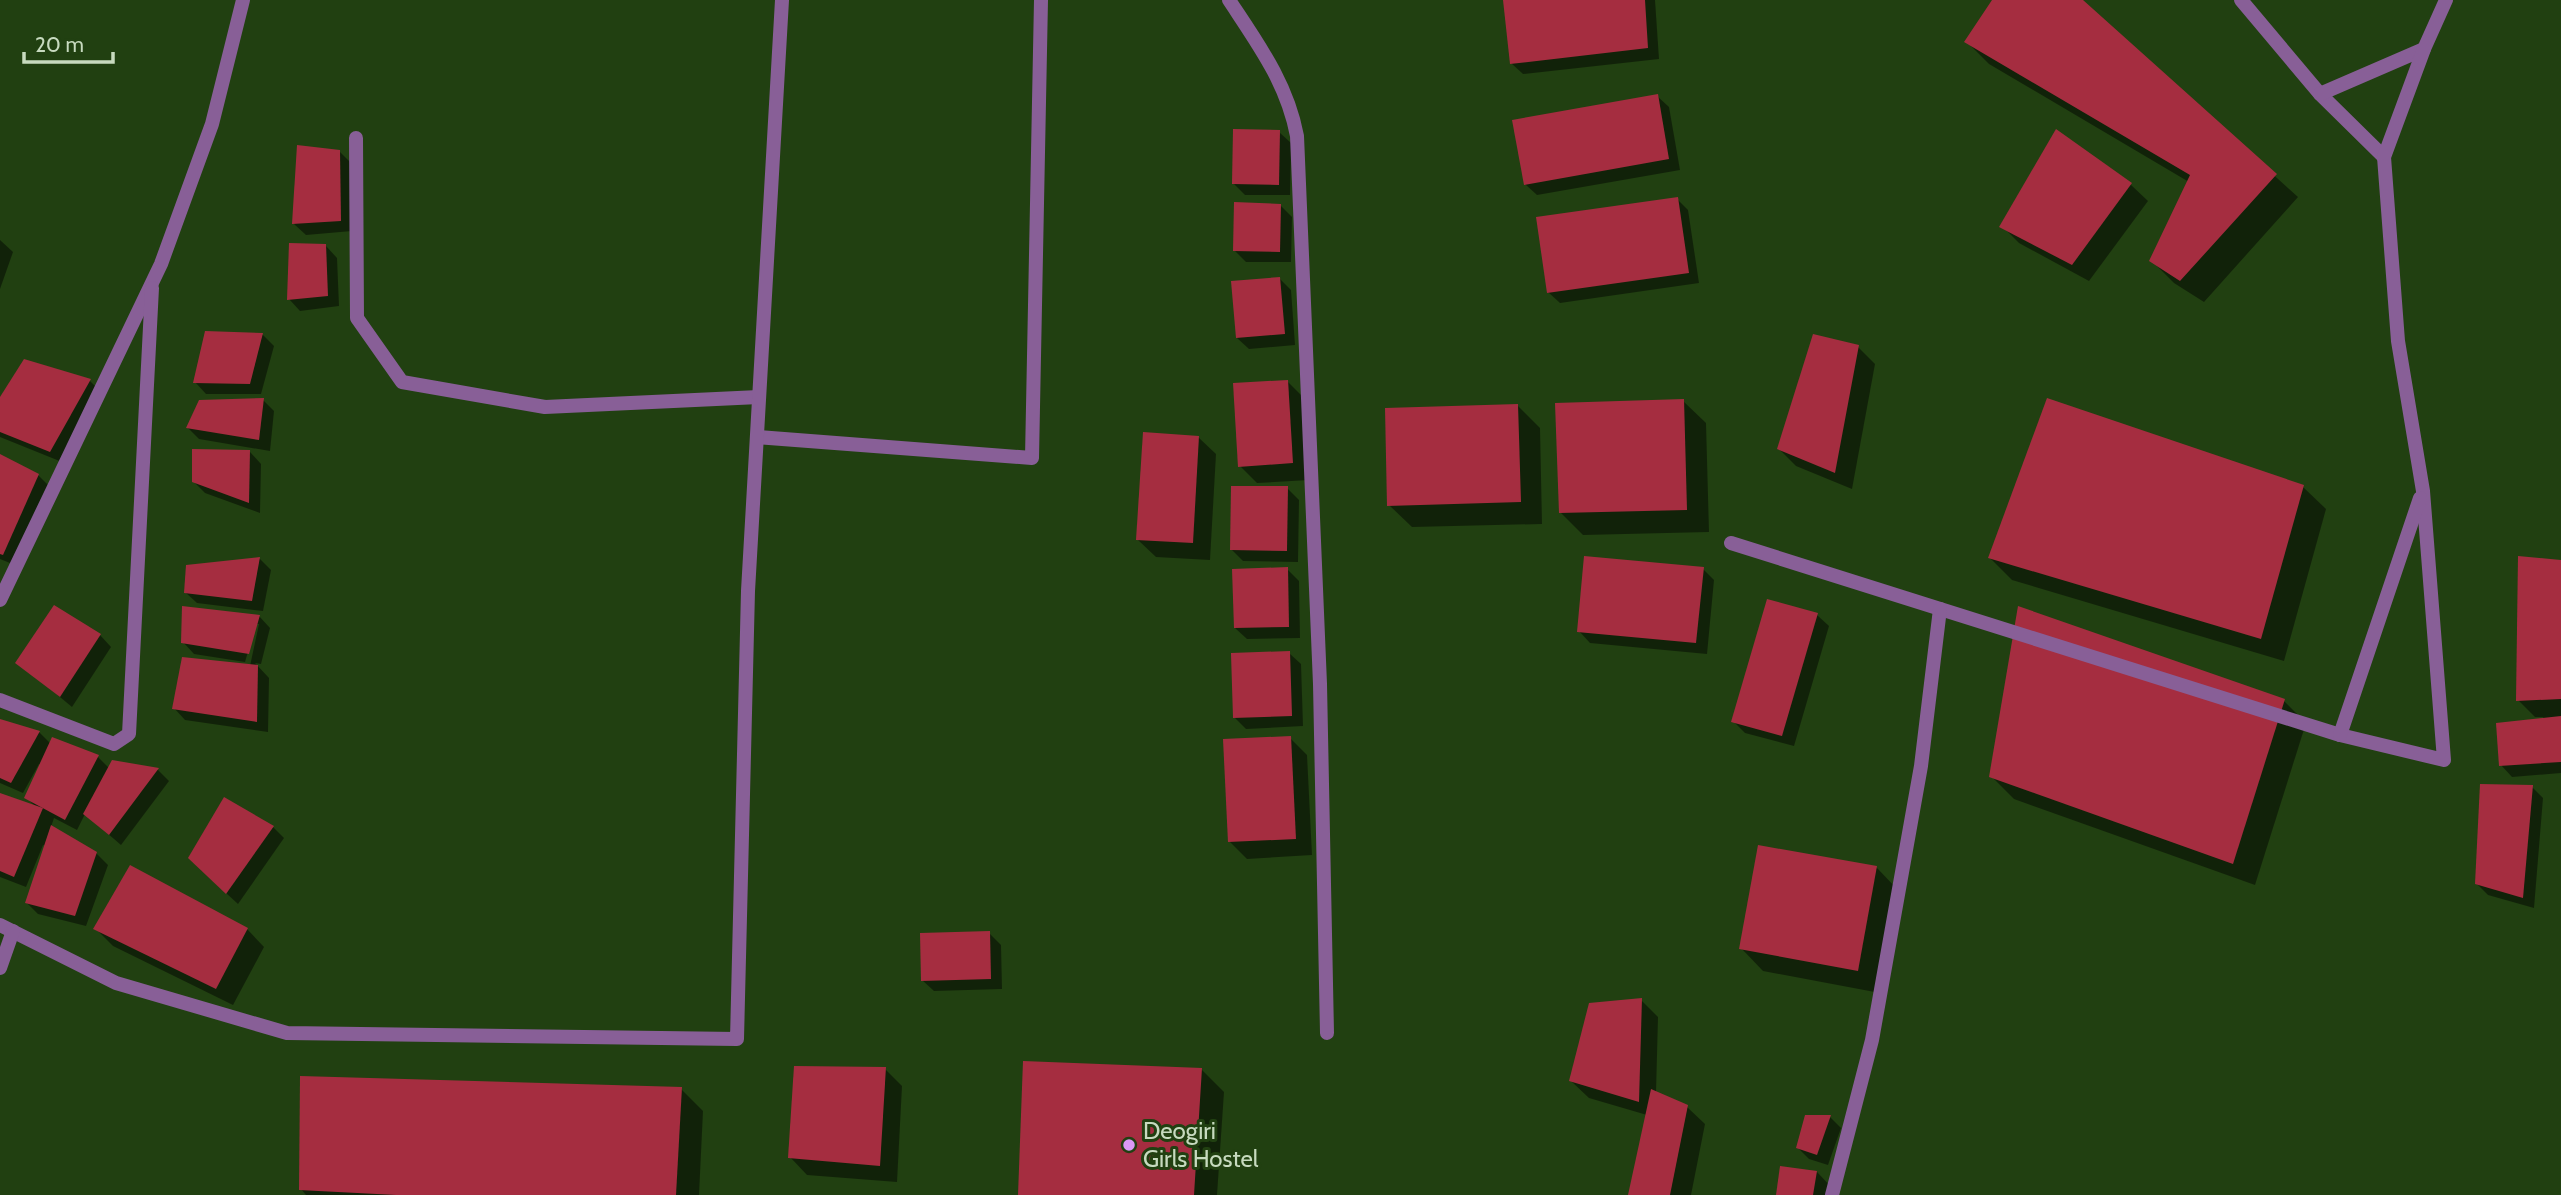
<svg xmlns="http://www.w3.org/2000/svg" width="2561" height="1195" font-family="Cabin,sans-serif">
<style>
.shadow{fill:#0007}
.building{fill:#a52d40}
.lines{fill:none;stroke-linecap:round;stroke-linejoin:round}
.minor{stroke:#885f97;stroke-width:14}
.poi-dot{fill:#dc99f5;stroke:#214011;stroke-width:2.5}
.labels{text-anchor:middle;stroke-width:6;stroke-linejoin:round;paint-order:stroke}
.poi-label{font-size:24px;fill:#c7dabf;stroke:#214011;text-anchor:start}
</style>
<rect width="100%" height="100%" fill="#214011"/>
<g class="shadow">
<path d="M1505 0H1655L1659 59 1523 74 1511 63Z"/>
<path d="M1995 0H2080L2298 197 2204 302 2174 283 2151 260 2189 182 1989 64 1966 41Z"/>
<path d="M1657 96 1669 107 1680 170 1537 195 1525 184Z"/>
<path d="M1279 132 1291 143 1290 195H1245L1233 183Z"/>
<path d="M339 151 351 163 352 231 306 235 294 224Z"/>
<path d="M2130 184 2148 201 2089 281 2019 243 2002 226Z"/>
<path d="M1677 199 1688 210 1699 283 1560 303 1548 292Z"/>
<path d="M1281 206 1292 217 1291 262H1246L1234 250Z"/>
<path d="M0 240 13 252 0 289Z"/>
<path d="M326 246 337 258 339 306 300 311 289 299Z"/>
<path d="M1280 279 1291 290 1295 345 1249 349 1237 338Z"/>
<path d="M206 333 263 335 274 346 261 394H206L195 382Z"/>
<path d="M1858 347 1875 364 1852 489 1796 466 1779 449Z"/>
<path d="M25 361 90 381 101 392 62 462 0 437V400Z"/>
<path d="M1288 382 1305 399 1309 480 1257 483 1240 466Z"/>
<path d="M263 400 274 411 270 451 199 439 188 428Z"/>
<path d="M1683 401 1706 423 1709 532 1583 535 1560 512Z"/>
<path d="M1517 405 1540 428 1542 524 1412 527 1389 505Z"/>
<path d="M1198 437 1216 454 1210 560 1156 557 1138 540Z"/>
<path d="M250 452 261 464 260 513 205 493 193 481Z"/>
<path d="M0 456 38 475 50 487 15 565 0 559Z"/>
<path d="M2303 487 2326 509 2284 661 2012 580 1990 558Z"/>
<path d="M1287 488 1299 500 1298 562 1243 561 1232 550Z"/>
<path d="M260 559 271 570 263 611 197 603 185 592Z"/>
<path d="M2561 562V773L2512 777 2501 765 2544 720 2543 717H2535L2518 700Z"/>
<path d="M1287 569 1299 581 1300 638 1247 639 1235 628Z"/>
<path d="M1703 569 1714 580 1707 654 1590 643 1579 631Z"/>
<path d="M1817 615 1829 626 1794 746 1745 733 1733 721Z"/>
<path d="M259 616 270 628 261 664 255 663 269 678 268 732 185 720 174 708 250 666 259 624H256L245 662 194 654 183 642Z"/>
<path d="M100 635 111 647 72 707 18 662Z"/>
<path d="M1289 653 1301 664 1303 726 1246 729 1234 717Z"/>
<path d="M2284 701 2306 723 2255 885 2014 799 1991 776Z"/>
<path d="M0 721 39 732 51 744 98 757 109 768 112 762 158 770 169 781 121 845 85 814 77 830 54 818 51 827 96 853 108 865 86 926 38 914 27 903 46 846 43 845 26 887 0 877V795L37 808 27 798 41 765 39 764 23 793 0 783Z"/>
<path d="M1290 738 1307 755 1312 855 1247 859 1230 842Z"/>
<path d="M2532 787 2543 798 2534 908 2488 895 2477 884Z"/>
<path d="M273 827 284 838 238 904 201 870Z"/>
<path d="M1877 868 1899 891 1880 993 1763 971 1741 948Z"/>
<path d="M96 929H247L264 947 233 1005 113 946Z"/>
<path d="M989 933 1001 945 1002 989 934 991 922 980Z"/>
<path d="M1641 1000 1658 1017 1656 1093 1687 1107 1705 1124 1691 1195H1630L1647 1115 1589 1098 1571 1081Z"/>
<path d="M885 1069 902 1086 897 1182 807 1175 790 1157Z"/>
<path d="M1201 1069 1224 1092 1217 1195H1020Z"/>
<path d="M681 1089 703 1111 699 1195H306L301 1189Z"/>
<path d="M1830 1117 1841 1128 1828 1165 1809 1159 1798 1148Z"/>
<path d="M1817 1172 1834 1190 1833 1195H1778Z"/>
</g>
<g class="building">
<path d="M1503 0H1645L1648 48 1510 64Z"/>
<path d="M1992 0H2083L2277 174 2180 281 2149 261 2190 175 1964 42Z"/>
<path d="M1658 94 1669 159 1524 185 1512 120Z"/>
<path d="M1233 129 1280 130 1279 185 1232 184Z"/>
<path d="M2056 129 2132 183 2072 265 1999 227Z"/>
<path d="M297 145 340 150 341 221 292 224Z"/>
<path d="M1678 197 1689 273 1547 293 1536 217Z"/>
<path d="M1234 202 1281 204 1280 252 1233 251Z"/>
<path d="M289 243 326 244 328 296 287 300Z"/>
<path d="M1280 277 1285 334 1236 338 1231 281Z"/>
<path d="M205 331 263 333 250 384 193 383Z"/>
<path d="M1813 334 1859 345 1835 473 1777 449Z"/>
<path d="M24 359 91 379 50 452 0 432V397Z"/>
<path d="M1288 380 1293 463 1238 467 1233 383Z"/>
<path d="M264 398 259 440 186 428 199 400Z"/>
<path d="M2047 398 2304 485 2261 639 1988 558Z"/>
<path d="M1684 399 1687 510 1559 513 1555 403Z"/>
<path d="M1518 404 1521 502 1387 506 1385 408Z"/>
<path d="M1143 432 1199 436 1193 543 1136 540Z"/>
<path d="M192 449 250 450 249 503 192 482Z"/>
<path d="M0 454 39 474 3 555 0 554Z"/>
<path d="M1231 486H1288L1287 551 1230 550Z"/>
<path d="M1584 556 1704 567 1696 643 1577 632Z"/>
<path d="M2518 556 2561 560V699L2516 701Z"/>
<path d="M260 557 252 601 184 593 186 565Z"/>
<path d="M1288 567 1289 627 1234 628 1232 569Z"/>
<path d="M1767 599 1818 613 1782 736 1731 722Z"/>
<path d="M54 605 101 634 60 697 15 663Z"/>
<path d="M182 606 260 615 249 654 181 643Z"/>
<path d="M2018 606 2285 699 2233 864 1989 777Z"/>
<path d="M1290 651 1292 716 1233 718 1231 653Z"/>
<path d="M182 657 258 665 257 722 172 709Z"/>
<path d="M2561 716V762L2499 766 2496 723Z"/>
<path d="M0 719 40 731 11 783 0 778Z"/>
<path d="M1291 736 1296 839 1228 842 1223 739Z"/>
<path d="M52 737 99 755 65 820 24 798Z"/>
<path d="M112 760 159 768 109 835 83 814Z"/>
<path d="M2480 784 2533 785 2523 898 2475 884Z"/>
<path d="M0 793 43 808 14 877 0 871Z"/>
<path d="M224 797 274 826 226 894 188 858Z"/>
<path d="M51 825 97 852 75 916 25 903Z"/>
<path d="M1758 845 1877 866 1858 971 1739 949Z"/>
<path d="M130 865 248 928 216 989 93 929Z"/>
<path d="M990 931 991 979 921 981 920 933Z"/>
<path d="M1642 998 1639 1102 1569 1081 1589 1003Z"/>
<path d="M1023 1061 1202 1068 1194 1195H1018Z"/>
<path d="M794 1066 886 1067 880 1166 788 1158Z"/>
<path d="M300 1076 682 1087 676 1195H396L299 1190Z"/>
<path d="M1651 1089 1688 1105 1670 1195H1628Z"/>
<path d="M1805 1115H1831L1817 1155 1796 1148Z"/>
<path d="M1780 1166 1817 1171 1813 1195H1776Z"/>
</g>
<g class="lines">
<g class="minor">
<path d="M1229 0C1258 44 1287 83 1297 136L1320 684 1327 1033"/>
<path d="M2241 0 2320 94 2384 157"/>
<path d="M2320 94 2424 49"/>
<path d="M356 138 357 318 402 382 545 407 759 397"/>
<path d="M757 437 1032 458 1041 0"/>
<path d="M1731 543 2340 735 2444 760 2423 491 2398 341 2384 157 2424 49 2446 0"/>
<path d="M0 600 161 264 212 124 243 0"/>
<path d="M0 700 114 744 129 734 152 288"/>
<path d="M2340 735 2420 498"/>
<path d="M0 925 116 983 287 1033 737 1039 748 591 782 0"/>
<path d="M0 968 13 931"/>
<path d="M1832 1195 1872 1040 1921 766 1940 609"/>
</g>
</g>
<circle class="poi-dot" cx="1129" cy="1145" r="7"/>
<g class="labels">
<g class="poi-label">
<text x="1143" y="1139">Deogiri<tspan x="1143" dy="28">Girls Hostel</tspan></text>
</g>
</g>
<path d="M24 52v10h89v-10" fill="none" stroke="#c7dabf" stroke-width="3.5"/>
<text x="35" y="52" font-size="21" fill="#c7dabf" stroke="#214011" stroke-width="5" paint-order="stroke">20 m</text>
</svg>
